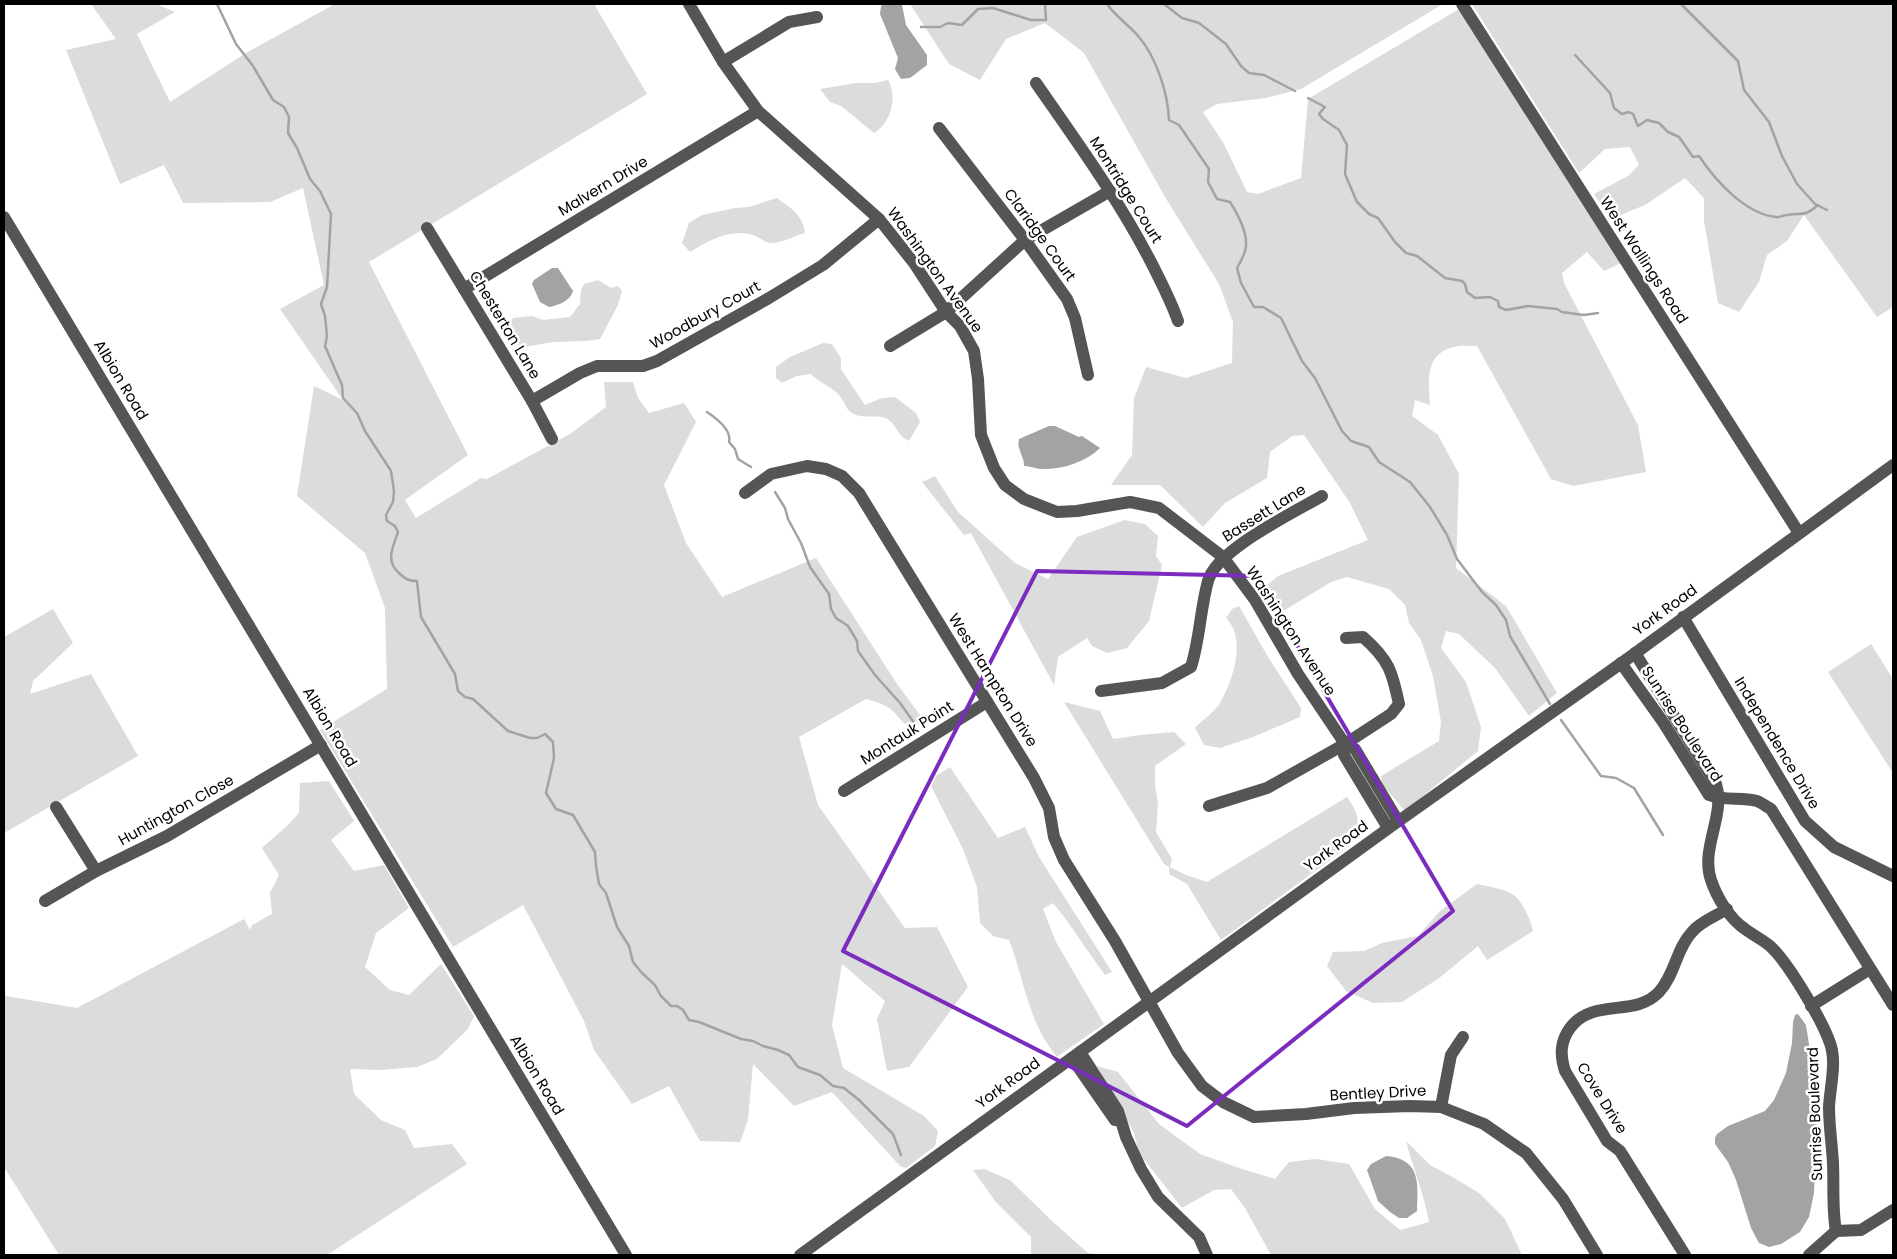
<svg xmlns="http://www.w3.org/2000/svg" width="1897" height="1259" font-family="Poppins,sans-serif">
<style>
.green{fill:#dcdcdc}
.water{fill:#a3a3a3}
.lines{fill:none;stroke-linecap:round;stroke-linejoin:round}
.stream{stroke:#a3a3a3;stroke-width:2.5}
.minor{stroke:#555;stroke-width:12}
.marked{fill:none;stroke:#7b2cbf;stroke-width:4;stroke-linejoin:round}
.labels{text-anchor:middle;stroke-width:5;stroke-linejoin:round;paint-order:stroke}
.street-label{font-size:15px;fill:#000;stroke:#fff}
</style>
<rect width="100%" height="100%" fill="#fff"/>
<g class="green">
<path d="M91 4H156L175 12 137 34 170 102 246 53 335 4H594L647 94 369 262 468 455 405 500 416 518 481 478 487 479 570 434 606 407 604 382H633L638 398 649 413 684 403 696 422 664 485 686 543 722 597 816 558 895 681 920 715 922 724C901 730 903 718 889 708 883 704 873 701 866 699L799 737 818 805 905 928 937 927 968 987 909 1067 887 1071 877 1019 885 1001 842 964 832 1025 843 1068 924 1116 938 1131 935 1146 906 1168 900 1166 832 1092 794 1106 753 1064 748 1120 740 1142 700 1141 669 1086 632 1104 594 1050 584 1021 523 905 453 947 320 730 387 689 385 608 365 553 297 496 314 386 343 400 280 309 324 285 303 188 270 202 183 203 164 165 120 184 66 50 116 39Z"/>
<path d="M910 4H1443L1301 89 1266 98 1217 104 1203 112 1224 144 1247 192 1258 194 1301 178 1308 99 1459 9 1621 263 1604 271 1587 252 1562 273 1564 283 1638 425 1646 472 1573 486 1551 479 1477 346C1470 346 1461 345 1454 347 1424 354 1429 381 1430 405L1415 400 1412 416 1438 435 1459 474 1456 568 1506 606 1557 693 1529 716 1495 668 1459 634 1446 631 1441 648 1466 682 1481 727 1478 751 1405 811 1382 784 1381 776 1439 741 1441 722 1433 676 1421 640 1409 623 1405 605 1389 589 1347 577 1331 582 1280 613 1262 589 1278 576 1368 540 1350 503 1304 435 1292 436 1270 452 1267 478 1225 503 1203 527 1160 485H1111L1132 455 1134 398 1146 367 1186 378 1232 363 1233 322 1219 284 1165 197 1084 53 1045 23 1006 39 980 80 949 64Z"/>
<path d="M1472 4H1893V307L1877 317 1804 215 1787 241 1767 255 1759 282 1739 312 1718 303 1704 221V198L1685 178 1645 205 1611 219 1594 194 1628 176 1639 165 1630 147 1605 149 1579 173Z"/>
<path d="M888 80C898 97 891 123 874 133L841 106 830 102 820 89 856 83H875Z"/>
<path d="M777 198C791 208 803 215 805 233 794 236 782 243 771 243 765 243 759 237 753 235 730 228 710 240 690 252L682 243 689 223 702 215 735 208 749 207Z"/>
<path d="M598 280 611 288 618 286 622 291 618 305 600 339C580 343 560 340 541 344 534 345 527 348 521 346 513 344 509 335 508 328L513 318 532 316 543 320 570 317 580 304 581 290 584 284Z"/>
<path d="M823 343 832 344 841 358V369L865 405 882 398 895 397 916 413 920 422 909 441C897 435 899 429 890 421 882 413 867 419 856 415 845 411 846 403 839 395 831 386 819 383 811 374L797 376 782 383 776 378V367L790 357Z"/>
<path d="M935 476 958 512 1015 563 1048 579 1077 537 1124 520 1145 524 1158 536 1156 556 1162 565 1149 621 1127 648 1107 653 1092 646 1087 638 1058 657 1054 685 971 533 964 535 922 482Z"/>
<path d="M1239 606 1268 657 1301 708 1300 717 1253 737 1220 748 1204 745 1195 728C1202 720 1215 712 1220 703 1233 680 1247 639 1226 618L1232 609Z"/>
<path d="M53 609 73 643 33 681 30 694 91 674 138 756 4 833V637Z"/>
<path d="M1871 644 1893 679V773L1828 672Z"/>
<path d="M1064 702 1100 711 1113 739 1140 735 1174 732 1186 744 1155 766V785L1158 805 1156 832 1172 859 1170 867 1186 875 1207 882 1347 797C1362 818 1360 825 1348 847L1221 940 1187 884 1169 874V867L1164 864Z"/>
<path d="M950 767 998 838 1025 827 1039 857 1112 972 1105 975C1087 951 1072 926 1053 903L1043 909 1056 942 1104 1024 1057 1057C1052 1050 1046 1043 1042 1035 1026 1005 1021 971 1009 940L993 936 980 923 977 887 963 849 931 786 937 775Z"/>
<path d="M329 781 354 821 331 840 354 871 384 865 409 908 376 933 365 967 390 990 409 995 441 964 474 1016 468 1029 437 1059 417 1067 381 1070 350 1069 354 1094 381 1120 405 1130 414 1148 452 1144 467 1164 327 1255H59L4 1167V992L6 996 77 1008 244 919 250 930 252 925 272 914 270 893 279 875 262 848 287 826 299 813 300 783Z"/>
<path d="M1477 884C1489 887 1505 888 1515 896 1523 903 1531 921 1533 931L1487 960 1478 946 1438 979 1402 1002 1373 1003 1346 991 1327 966 1333 952 1364 951 1382 943 1418 936 1440 911Z"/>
<path d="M1097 1066 1118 1072 1159 1124 1200 1154 1242 1169 1275 1179 1289 1162 1316 1159 1349 1164 1375 1209 1400 1230 1429 1222C1424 1194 1413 1168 1406 1141L1430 1165 1456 1179 1479 1193 1505 1219 1522 1255H1271L1245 1208 1231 1189 1214 1190 1182 1208 1139 1153 1134 1133Z"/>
<path d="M984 1169 1010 1180 1053 1222 1088 1253 1104 1255H1031V1237L995 1201 973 1170Z"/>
</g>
<g class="water">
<path d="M885 4 902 5 906 25 927 55V65L910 78 901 79 895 69 898 58 880 14 881 6Z"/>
<path d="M552 268H558L573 291C570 301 559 305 549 307L540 302 532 284 534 280Z"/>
<path d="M1049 426H1055L1079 437 1082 436 1100 448C1085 463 1060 470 1040 469 1034 468 1029 466 1024 466 1025 457 1016 449 1019 439Z"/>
<path d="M1798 1014 1806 1025 1809 1044 1811 1076 1815 1090 1817 1120 1814 1193 1809 1217 1800 1232 1781 1244 1769 1247 1759 1243 1751 1228 1736 1180 1728 1162 1715 1144V1138L1717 1134 1728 1126 1765 1111 1774 1100 1786 1073 1792 1043 1793 1022 1795 1015Z"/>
<path d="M1386 1156C1421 1159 1418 1183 1417 1211L1407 1218H1399L1390 1212 1378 1201 1367 1170 1371 1164Z"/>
</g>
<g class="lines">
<g class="stream">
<path d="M217 4 236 44 253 66 273 100 284 107 289 117 288 133 297 148 310 179 320 191 331 214 327 287 321 304 325 316 327 336 325 346 342 385 343 398 357 413 365 431 391 471 394 491 393 502 386 515 387 521 395 526 398 532C393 547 385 561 399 573 405 579 409 581 417 581L421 617 455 674 458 691 465 697 473 699 508 731 530 738H537L545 734 553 742 554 758 546 793 556 809 573 815 595 852 596 866 599 884 606 893 617 927 629 946 633 962 642 973 655 985 661 996 671 1006H677L683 1010 689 1020 699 1022 741 1039 753 1041 763 1046 778 1050 789 1055 798 1067 820 1075 833 1086 844 1088 859 1100 893 1134 901 1155"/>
<path d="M1107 4C1116 17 1129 25 1139 37 1156 57 1168 93 1169 120L1179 125 1209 169 1208 182 1217 199 1230 202C1237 213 1247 231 1246 245 1246 253 1241 261 1237 268L1241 283 1254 307H1263L1281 318 1302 361 1315 378 1342 431 1351 441 1369 447 1379 462 1410 482 1430 507 1447 535 1457 559 1482 592 1496 605 1506 620 1510 636 1550 704"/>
<path d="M1164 4 1182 18 1199 23 1226 44 1241 66 1249 73 1264 75 1295 91"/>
<path d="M1681 4 1738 61 1744 90 1769 122 1782 156 1797 184 1815 204 1827 210"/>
<path d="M921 27H940L948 23 962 25 978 9 993 8 1031 20H1046L1045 4"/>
<path d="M1575 55 1610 93 1614 108 1622 114 1629 112 1633 114 1638 126 1647 120 1659 123 1668 132 1679 137 1693 157 1699 156C1715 180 1745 214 1776 217 1779 218 1783 215 1787 215 1803 212 1803 218 1818 205"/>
<path d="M1308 98 1325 107 1319 114 1323 119 1339 130 1347 145 1345 174 1357 202 1369 214 1378 218 1395 242 1406 253 1417 256 1445 278 1462 281 1465 284 1467 292 1475 298 1490 297 1498 301 1499 307 1506 310 1528 306 1557 309 1562 312 1584 315 1598 313"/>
<path d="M707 412C716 418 732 430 729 442L735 449 738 459 751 467"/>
<path d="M775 492 785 508 788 519 801 543 810 567 829 594 831 609 836 618 848 626 857 641 858 651 875 675 900 703 915 724"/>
<path d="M1561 720 1601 776 1616 778 1634 788 1663 835"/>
</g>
<g class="minor">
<path d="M689 4 723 62 758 111 879 219 914 263 946 312 960 326 974 351 978 379 981 435 994 468 1005 485 1024 499 1057 512 1077 511 1130 502 1159 508 1223 557 1255 600 1298 674 1345 744 1355 749 1398 821"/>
<path d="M1462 4 1799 533"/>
<path d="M723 62 789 22 817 17"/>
<path d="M1036 83C1077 142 1120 201 1153 266 1162 284 1171 301 1178 321"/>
<path d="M939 128 1025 240 1067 299 1075 318 1088 375"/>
<path d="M4 217 626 1255"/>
<path d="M427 228 532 401 552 439"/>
<path d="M464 289 758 111"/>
<path d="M890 346 946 312 1025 240 1110 191"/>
<path d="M532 401 580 373 597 366H643L657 361 769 298 823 265 879 219"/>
<path d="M745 493 771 474 807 466 826 469 842 476 859 493 1034 778 1049 808 1054 837 1064 860 1115 941 1178 1053 1202 1086 1223 1102 1254 1117 1306 1114 1354 1108 1410 1106 1441 1107 1484 1124 1526 1153 1563 1199 1597 1255"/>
<path d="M1683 617 1805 821 1834 847 1893 876"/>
<path d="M1635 653 1716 784C1726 815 1700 848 1711 880 1717 898 1730 919 1745 929 1753 935 1763 940 1770 946 1788 962 1822 1020 1830 1043 1837 1062 1830 1087 1829 1107 1829 1125 1832 1145 1833 1163 1834 1186 1832 1209 1836 1231"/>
<path d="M1621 663 1663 722 1709 795C1724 801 1741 797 1757 801 1762 803 1767 807 1771 809L1893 1005"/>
<path d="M1101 691 1162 683 1191 667C1200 639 1200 610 1208 581 1216 550 1293 513 1322 496"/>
<path d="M1345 744 1344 755 1388 828"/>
<path d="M844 791 987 702"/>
<path d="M1209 806 1267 788 1345 744 1391 714 1399 704C1392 671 1389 660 1363 637L1346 638"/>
<path d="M56 807 96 871"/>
<path d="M45 901 96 871 167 836 321 745"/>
<path d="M1811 1006 1870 969"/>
<path d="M1080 1052 1118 1111 1126 1137 1141 1169 1158 1197 1199 1237 1207 1255"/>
<path d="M1072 1058 1115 1120"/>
<path d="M1441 1107 1451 1055 1463 1037"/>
<path d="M800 1255 1393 825 1630 657 1893 465"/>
<path d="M1685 1255 1620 1151 1607 1141 1565 1071C1560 1055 1560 1042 1570 1028 1593 997 1635 1018 1659 992 1675 975 1676 949 1692 932 1700 922 1716 916 1727 909"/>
<path d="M1809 1255 1836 1231 1861 1230 1893 1210"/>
</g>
</g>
<path class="marked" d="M1037 571 1256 576 1453 911 1187 1126 843 951Z"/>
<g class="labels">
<g class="street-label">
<text transform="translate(603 186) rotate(-31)" y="5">Malvern Drive</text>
<text transform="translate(1126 190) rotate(58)" y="5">Montridge Court</text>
<text transform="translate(1040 235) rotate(54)" y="5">Claridge Court</text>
<text transform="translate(1644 260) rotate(57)" y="5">West Wallings Road</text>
<text transform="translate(935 270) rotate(54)" y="5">Washington Avenue</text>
<text transform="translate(705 315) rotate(-29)" y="5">Woodbury Court</text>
<text transform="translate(505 325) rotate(59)" y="5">Chesterton Lane</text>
<text transform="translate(121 380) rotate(59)" y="5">Albion Road</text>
<text transform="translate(1264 513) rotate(-32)" y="5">Bassett Lane</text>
<text transform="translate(1665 610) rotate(-36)" y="5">York Road</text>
<text transform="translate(1291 631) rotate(57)" y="5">Washington Avenue</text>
<text transform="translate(993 680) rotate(58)" y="5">West Hampton Drive</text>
<text transform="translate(1682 724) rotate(57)" y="5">Sunrise Boulevard</text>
<text transform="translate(330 727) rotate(59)" y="5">Albion Road</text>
<text transform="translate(907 733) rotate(-32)" y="5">Montauk Point</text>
<text transform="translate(1777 743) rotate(59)" y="5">Independence Drive</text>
<text transform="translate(176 810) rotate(-29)" y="5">Huntington Close</text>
<text transform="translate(1336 846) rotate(-36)" y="5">York Road</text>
<text transform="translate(537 1075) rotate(59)" y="5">Albion Road</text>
<text transform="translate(1008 1083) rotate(-36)" y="5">York Road</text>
<text transform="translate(1378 1093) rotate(-3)" y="5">Bentley Drive</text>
<text transform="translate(1602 1098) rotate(58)" y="5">Cove Drive</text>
<text transform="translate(1815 1114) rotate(-92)" y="5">Sunrise Boulevard</text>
</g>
</g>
<rect width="1897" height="1259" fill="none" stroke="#000000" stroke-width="10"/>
</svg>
